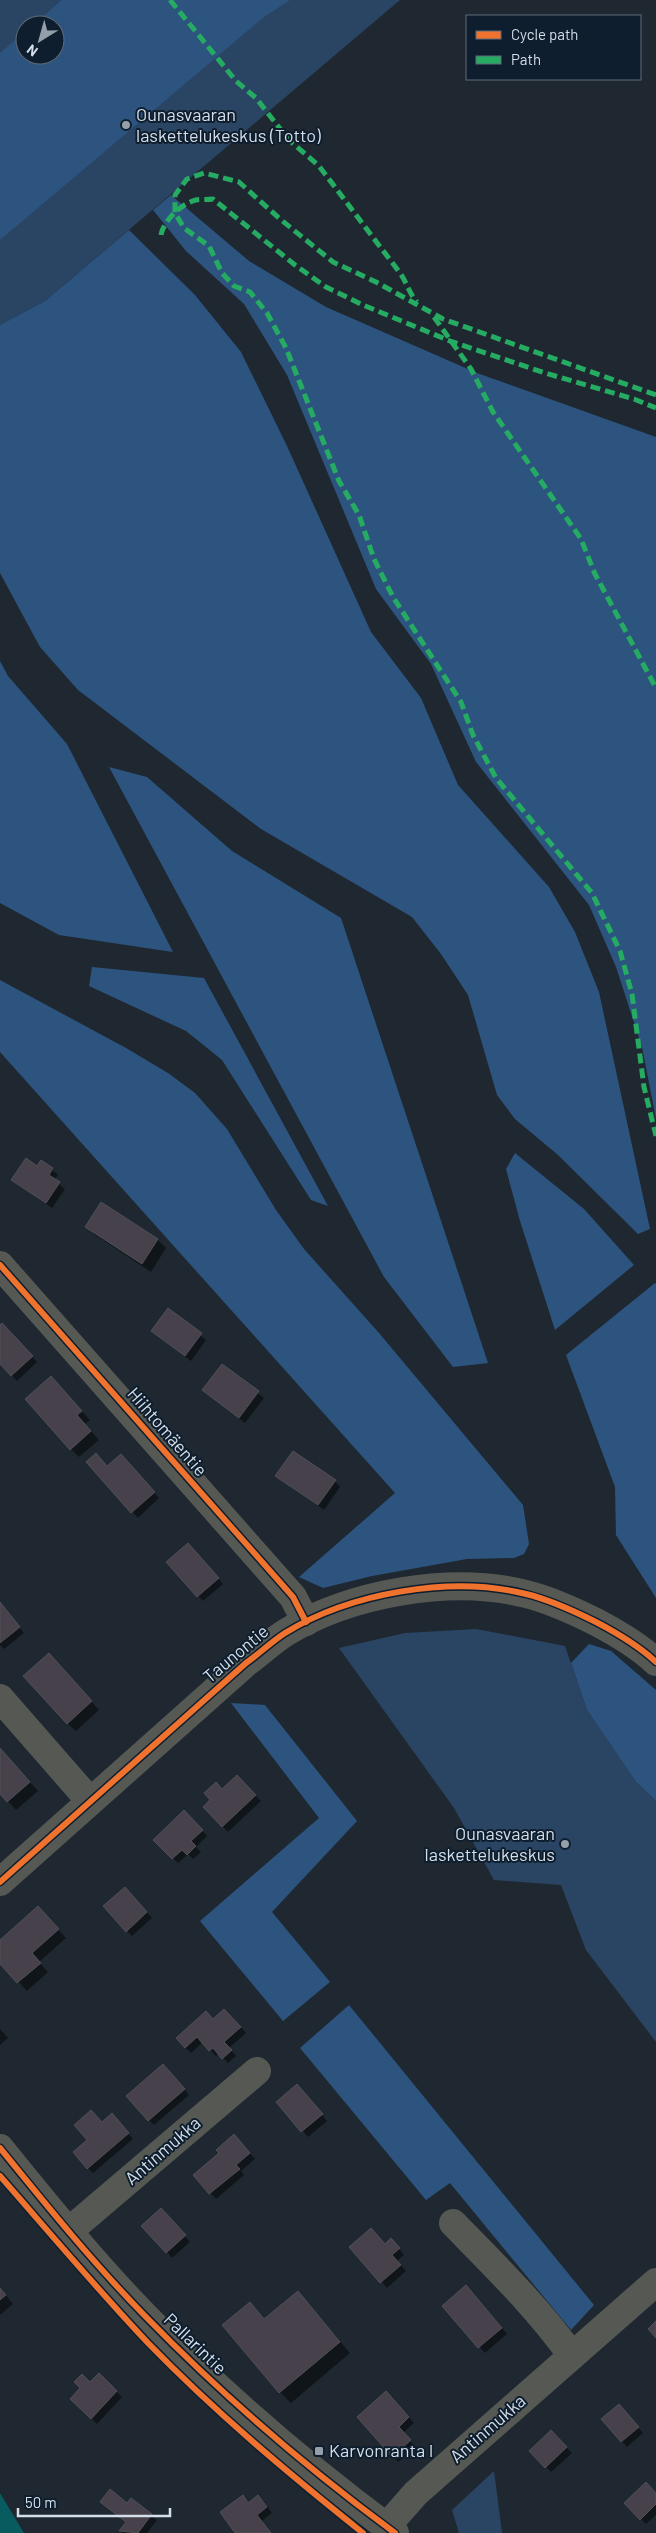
<svg xmlns="http://www.w3.org/2000/svg" width="656" height="2533" font-family="Barlow,sans-serif">
<style>
.green{fill:#2a4563;fill-rule:evenodd}
.forest{fill:#2c547f}
.water{fill:#085b5f}
.shadow{fill:#0007}
.building{fill:#46414b;stroke:#505057}
.lines{fill:none;stroke-linecap:round;stroke-linejoin:round}
.minor{stroke:#565953;stroke-width:28}
.quiet{stroke:#26ab63;stroke-width:5;stroke-dasharray:10 5;stroke-linecap:butt}
.cycleway-casing{stroke:#0e1e2e;stroke-width:9}
.cycleway{stroke:#ef722f;stroke-width:6}
.poi-dot{fill:#959fa9;stroke:#0e1e2e;stroke-width:2}
.labels{text-anchor:middle;stroke-width:4;stroke-linejoin:round;paint-order:stroke}
.poi-label{font-size:18px;fill:#d5dfea;stroke:#0e1e2e;text-anchor:start}
.street-label{font-size:18px;fill:#d5dfea;stroke:#0e1e2e}
</style>
<rect width="100%" height="100%" fill="#1f2831"/>
<g class="green">
<path d="M0 0H400L45 301 0 325ZM25 25H55V55H25Z"/>
<path d="M476 1629 565 1646 587 1710 636 1782 656 1801V2042L586 1950 561 1885 494 1880 454 1808 339 1648 405 1633Z"/>
<path d="M494 2471 502 2533H459L452 2510Z"/>
</g>
<g class="forest">
<path d="M62 0H290L264 17 0 240V53L25 32V55H55V25H33Z"/>
<path d="M171 195 249 261 326 307 477 373 656 437V1119L642 1047 616 967 589 905 476 762 431 664 376 589 287 375 244 304 186 251 153 210Z"/>
<path d="M129 230 195 295 241 352 287 446 371 632 421 698 458 785 549 887 575 932 599 992 650 1229 638 1234 558 1155 515 1119 497 1095 468 995 441 954 412 917 261 829 78 690 40 647 0 573V325L45 301Z"/>
<path d="M0 661 8 676 67 744 173 952 59 935 0 903Z"/>
<path d="M109 767 147 777 232 851 341 918 488 1363 453 1367 384 1277Z"/>
<path d="M92 967 204 978 328 1206 311 1200 222 1060 186 1031 89 986Z"/>
<path d="M0 980 126 1048 168 1073 195 1093 227 1129 276 1210 304 1249 379 1333 523 1505 529 1544 524 1554 514 1558 467 1559 372 1576 323 1588 299 1577 395 1493 0 1052Z"/>
<path d="M515 1153 584 1209 634 1265 555 1330 520 1221 506 1169Z"/>
<path d="M655 1283 656 1284V1598L616 1535 615 1487 566 1355Z"/>
<path d="M589 1644 611 1651 656 1690V1801L636 1782 587 1710 571 1663Z"/>
<path d="M231 1703 265 1705 357 1821 272 1912 330 1982 283 2021 200 1921 319 1818Z"/>
<path d="M349 2005 594 2305 571 2330 450 2183 426 2200 300 2048Z"/>
</g>
<path class="water" d="M0 2493 24 2533H0Z"/>
<g class="shadow">
<path d="M42 1162 58 1175 54 1180 65 1189 52 1208 13 1180 38 1168Z"/>
<path d="M101 1203 158 1240 166 1248 151 1272 95 1235 86 1226Z"/>
<path d="M168 1310 206 1340 191 1361 158 1336Z"/>
<path d="M0 1327 8 1330 37 1362 17 1381 0 1363Z"/>
<path d="M222 1366 264 1398 245 1423 204 1390Z"/>
<path d="M59 1386 90 1420 85 1424 99 1440 79 1457 71 1449Z"/>
<path d="M126 1461 159 1498 138 1518 87 1462 108 1468Z"/>
<path d="M283 1481H335L340 1487 324 1510Z"/>
<path d="M193 1550 223 1584 203 1601 198 1596Z"/>
<path d="M0 1602 24 1633 4 1649 0 1645Z"/>
<path d="M57 1663 99 1710 76 1731 67 1723Z"/>
<path d="M0 1749 38 1791 16 1810 0 1793Z"/>
<path d="M237 1777 261 1801 228 1832 204 1807Z"/>
<path d="M184 1812 207 1836 196 1847 201 1852 193 1859 188 1854 178 1863 155 1840Z"/>
<path d="M130 1894 152 1918 132 1936 127 1931Z"/>
<path d="M46 1916 66 1938 39 1962 48 1972 27 1991 0 1962V1942Z"/>
<path d="M230 2016 246 2033 229 2048 236 2056 228 2063 219 2053 216 2056 203 2042 191 2053 185 2047 213 2020Z"/>
<path d="M0 2029 8 2038 0 2045Z"/>
<path d="M168 2071 189 2095 154 2125 149 2120Z"/>
<path d="M302 2091 327 2121 308 2137 278 2102Z"/>
<path d="M117 2121 133 2139 93 2173 88 2168 89 2140 102 2123Z"/>
<path d="M240 2141 255 2159 241 2171 244 2175 216 2199 195 2175Z"/>
<path d="M166 2215 190 2242 172 2258 167 2252Z"/>
<path d="M385 2245H396L404 2255 397 2261 406 2271 387 2288 351 2247Z"/>
<path d="M0 2288 13 2304 0 2315Z"/>
<path d="M472 2292 507 2334 485 2353 444 2306Z"/>
<path d="M250 2303 265 2320 308 2304 350 2353 291 2403 280 2392Z"/>
<path d="M99 2375 122 2397 97 2424 72 2399Z"/>
<path d="M392 2398 414 2423 403 2433 415 2447 398 2462 359 2417Z"/>
<path d="M624 2411 643 2433 627 2447 603 2419Z"/>
<path d="M551 2432 572 2453 551 2472 531 2451Z"/>
<path d="M656 2494V2515L646 2524 625 2503Z"/>
<path d="M243 2497 249 2504 258 2497 264 2502 272 2513 262 2521 271 2533H236Z"/>
<path d="M131 2500 157 2520 147 2533H122L120 2531 127 2523 107 2507 128 2504Z"/>
</g>
<g class="building">
<path d="M26 1158 37 1166 41 1160 53 1168 49 1175 60 1182 46 1203 11 1180Z"/>
<path d="M101 1202 158 1239 142 1264 85 1227Z"/>
<path d="M168 1308 202 1333 185 1356 151 1331Z"/>
<path d="M2 1323 33 1356 11 1376 0 1364V1325Z"/>
<path d="M222 1364 259 1391 239 1418 202 1390Z"/>
<path d="M51 1376 82 1411 77 1415 91 1431 70 1450 25 1399Z"/>
<path d="M293 1451 336 1480 318 1505 275 1476Z"/>
<path d="M96 1453 107 1466 121 1454 155 1492 131 1513 86 1462Z"/>
<path d="M188 1543 219 1578 197 1597 166 1562Z"/>
<path d="M0 1602 20 1627 0 1643Z"/>
<path d="M49 1653 92 1701 67 1724 23 1676Z"/>
<path d="M0 1748 30 1782 7 1802 0 1794Z"/>
<path d="M237 1775 256 1795 222 1827 203 1807 210 1800 204 1793 216 1782 222 1789Z"/>
<path d="M184 1810 203 1830 191 1841 196 1846 187 1855 182 1850 172 1859 153 1840Z"/>
<path d="M125 1887 147 1912 126 1932 103 1906Z"/>
<path d="M38 1906 59 1929 32 1953 41 1963 17 1983 0 1964V1940Z"/>
<path d="M224 2009 241 2027 224 2042 232 2050 222 2059 213 2048 209 2051 197 2037 185 2048 176 2038 206 2011 213 2019Z"/>
<path d="M163 2064 185 2089 148 2121 126 2096Z"/>
<path d="M297 2084 323 2114 301 2132 276 2102Z"/>
<path d="M91 2110 102 2122 112 2113 129 2133 87 2169 73 2152 87 2140 74 2125Z"/>
<path d="M234 2134 250 2153 236 2165 240 2169 209 2194 193 2175 219 2153 216 2150Z"/>
<path d="M161 2208 186 2235 166 2253 141 2226Z"/>
<path d="M371 2228 385 2244 391 2238 400 2248 392 2255 401 2265 380 2283 349 2247Z"/>
<path d="M466 2285 502 2328 478 2348 442 2306Z"/>
<path d="M0 2288 6 2295 0 2300Z"/>
<path d="M298 2291 340 2342 279 2393 222 2325 250 2302 264 2319Z"/>
<path d="M656 2321V2338L648 2329Z"/>
<path d="M99 2373 117 2391 91 2419 70 2399 80 2388 74 2382 82 2374 90 2382Z"/>
<path d="M386 2391 409 2417 399 2427 411 2440 392 2457 357 2417Z"/>
<path d="M619 2404 639 2427 621 2442 601 2419Z"/>
<path d="M551 2430 567 2447 545 2468 529 2451Z"/>
<path d="M646 2482 656 2493V2504L640 2520 624 2503Z"/>
<path d="M110 2489 127 2503 131 2498 152 2514 138 2533 119 2531 126 2522 100 2502Z"/>
<path d="M243 2495 248 2503 258 2495 267 2507 257 2515 271 2533H235L220 2512Z"/>
</g>
<g class="lines">
<g class="minor">
<path d="M0 1265 293 1597 306 1622"/>
<path d="M0 1698 90 1801"/>
<path d="M0 1882 246 1663C259 1654 271 1642 285 1633 350 1593 451 1575 526 1594 551 1600 574 1611 596 1622 617 1633 639 1646 656 1662"/>
<path d="M0 2148C47 2206 94 2264 146 2317 223 2396 307 2468 395 2533"/>
<path d="M453 2223C494 2265 538 2308 572 2356"/>
<path d="M69 2231 257 2071"/>
<path d="M386 2527 416 2493 656 2282"/>
</g>
<g class="quiet">
<path d="M170 0 236 81 256 98 288 139 319 166 400 273C407 283 409 293 417 302"/>
<path d="M161 235C163 221 182 203 196 200 201 199 207 200 213 199L295 265 326 287 363 305 450 341 545 373 634 399 656 408"/>
<path d="M434 317 471 369 493 412 581 539 595 574 656 688"/>
<path d="M656 395 443 319 376 282 333 262 280 219 239 182 204 173 187 179 175 195V213L184 228 209 246 222 273 234 286 250 292 267 313 286 348 339 481 359 515 374 559 393 597 461 702 473 735 496 778 592 893 620 951 632 994 644 1087 656 1136"/>
</g>
<g class="cycleway-casing">
<g id="cycleway">
<path d="M0 1265 293 1597 306 1622"/>
<path d="M0 1882 246 1663C259 1654 271 1642 285 1633 350 1593 451 1575 526 1594 551 1600 574 1611 596 1622 617 1633 639 1646 656 1662"/>
<path d="M0 2148C47 2206 94 2264 146 2317 223 2396 307 2468 395 2533"/>
<path d="M0 2176C49 2232 97 2289 148 2343 215 2412 288 2473 363 2533"/>
</g>
</g>
<use href="#cycleway" class="cycleway"/>
</g>
<g class="poi-dot">
<circle cx="126" cy="125" r="5"/>
<circle cx="565" cy="1844" r="5"/>
<rect x="314" y="2446" width="10" height="10" rx="2.5"/>
</g>
<g class="labels">
<g class="poi-label">
<text x="136" y="121">Ounasvaaran<tspan x="136" dy="21">laskettelukeskus (Totto)</tspan></text>
<text x="555" y="1840" text-anchor="end">Ounasvaaran<tspan x="555" dy="21">laskettelukeskus</tspan></text>
<text x="329" y="2457">Karvonranta I</text>
</g>
<g class="street-label">
<text transform="translate(167 1432) rotate(49)" y="6">Hiihtomäentie</text>
<text transform="translate(236 1654) rotate(-40)" y="6">Taunontie</text>
<text transform="translate(163 2151) rotate(-41)" y="6">Antinmukka</text>
<text transform="translate(195 2344) rotate(44)" y="6">Pallarintie</text>
<text transform="translate(488 2429) rotate(-41)" y="6">Antinmukka</text>
</g>
</g>
<rect x="466" y="15" width="175" height="65" fill="#0e1e2e" stroke="#5e6b79"/>
<rect x="476" y="31" width="25" height="8" fill="#ef722f" stroke="#5e6b79"/>
<text x="511" y="40" font-size="15" fill="#d5dfea">Cycle path</text>
<rect x="476" y="56" width="25" height="8" fill="#26ab63" stroke="#5e6b79"/>
<text x="511" y="65" font-size="15" fill="#d5dfea">Path</text>
<g transform="translate(40 40) rotate(217)"><circle r="24" fill="#0e1e2e" stroke="#5e6b79"/>
<path d="M0-4L9 19L0 12L-9 19Z" fill="#959fa9"/>
<text y="-8" font-size="14" font-weight="bold" text-anchor="middle" fill="#d5dfea">N</text>
</g>
<path d="M18 2508v8h152v-8" fill="none" stroke="#d5dfea" stroke-width="2.5"/>
<text x="25" y="2508" font-size="15" fill="#d5dfea" stroke="#0e1e2e" stroke-width="4" paint-order="stroke">50 m</text>
</svg>
